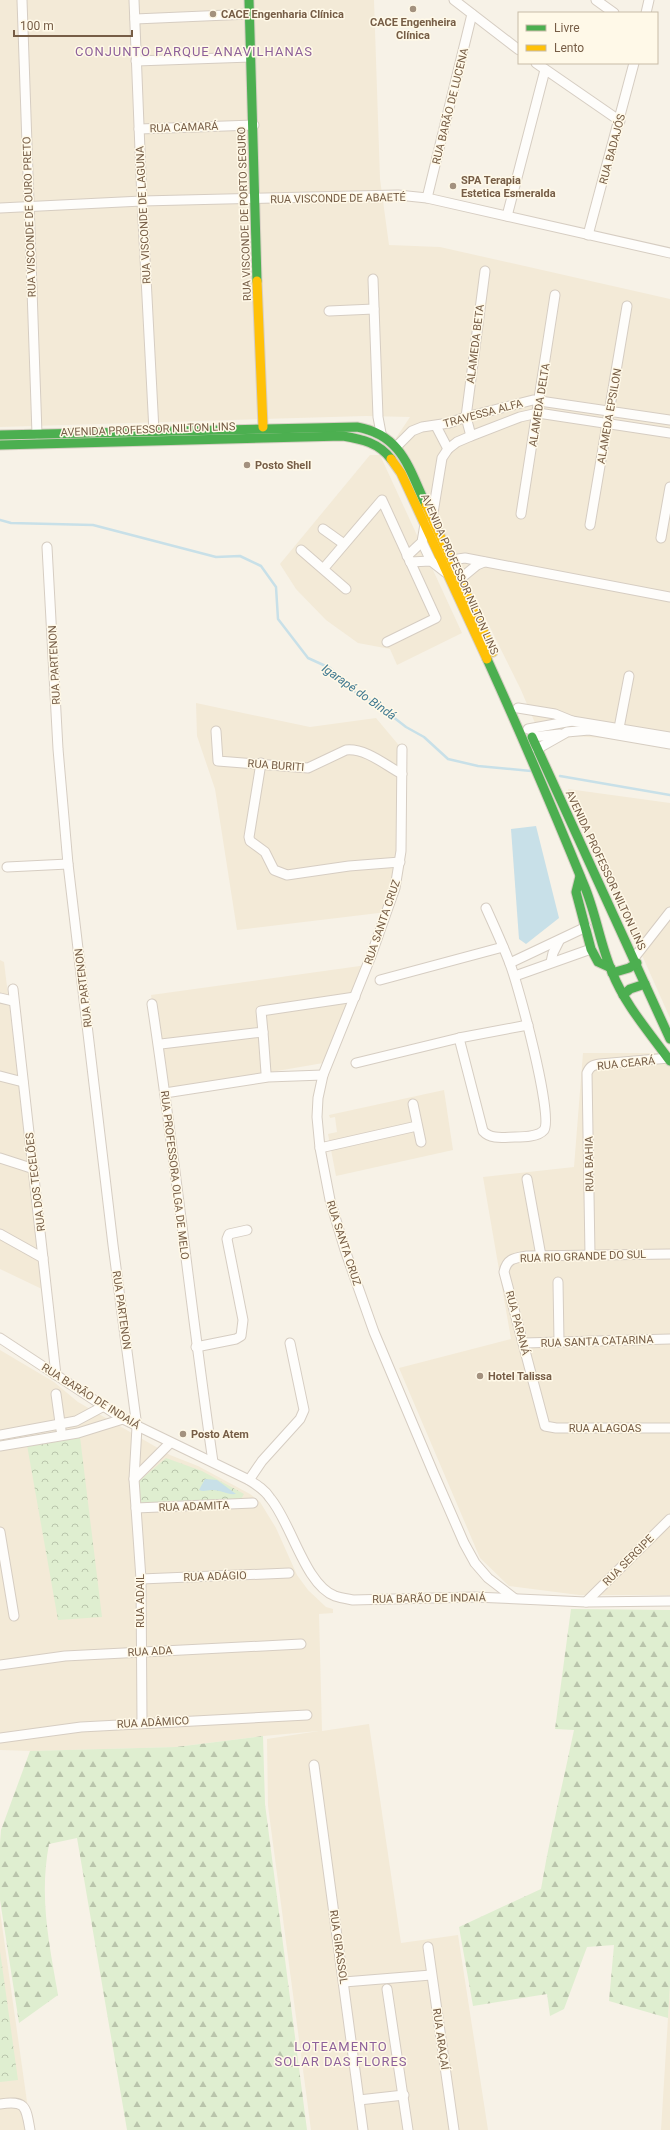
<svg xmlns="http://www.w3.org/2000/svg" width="670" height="2130" font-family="Roboto,sans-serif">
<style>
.residential{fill:#f3ead7}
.forest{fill:url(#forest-firs)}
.park{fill:url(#park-crowns)}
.water{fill:#c8e0e8}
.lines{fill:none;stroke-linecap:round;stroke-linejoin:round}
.stream{stroke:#c8e0e8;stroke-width:2.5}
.street-casing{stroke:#d6cdc2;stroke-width:11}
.fast-casing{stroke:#d7cfc4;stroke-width:11}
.slow-casing{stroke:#d7cfc4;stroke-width:11}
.street{stroke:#fefdfb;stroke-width:9}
.fast{stroke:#4caf50;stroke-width:9}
.slow{stroke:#ffc107;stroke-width:9}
.poi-dot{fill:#a3917e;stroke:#fff9e8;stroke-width:1.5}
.labels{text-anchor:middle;stroke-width:3;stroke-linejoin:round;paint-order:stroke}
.poi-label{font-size:11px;font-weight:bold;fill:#765d46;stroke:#fff9e8;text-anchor:start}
.street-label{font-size:11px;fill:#765d46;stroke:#fff9e8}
.water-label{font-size:12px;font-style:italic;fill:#427a92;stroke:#fff9e8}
.quarter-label{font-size:13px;letter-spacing:1px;fill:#8e619a;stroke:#fff9e8}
</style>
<defs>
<pattern id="forest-firs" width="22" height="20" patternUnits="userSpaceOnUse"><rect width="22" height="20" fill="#dfeed0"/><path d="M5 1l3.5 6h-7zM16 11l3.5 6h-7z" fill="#b9c4ab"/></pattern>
<pattern id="park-crowns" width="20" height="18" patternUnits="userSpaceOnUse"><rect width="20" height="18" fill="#dfeed0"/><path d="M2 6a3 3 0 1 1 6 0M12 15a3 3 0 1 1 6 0" fill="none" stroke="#b9c4ab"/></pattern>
</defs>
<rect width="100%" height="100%" fill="#f7f2e7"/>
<g class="residential">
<path d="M0 0H374L380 179 389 245 440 247 670 299V749L604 738 572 736 546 749 521 690 396 438 410 417 366 416 0 427Z"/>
<path d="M370 455H380L462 633 397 665 390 649 358 643 326 620 296 589 280 564Z"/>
<path d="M196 703 310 727 376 718 402 749 400 862 387 912 237 930 215 789 197 736Z"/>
<path d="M568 789 670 803V1018Z"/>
<path d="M0 960 4 962 44 1290 0 1269Z"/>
<path d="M367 965 329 1062 166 1090 151 995Z"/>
<path d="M583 1053H670V1595H579L509 1586 480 1558 399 1368 511 1339 483 1177 574 1167Z"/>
<path d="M444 1090 453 1150 336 1176 328 1134 337 1132 335 1117 330 1118 329 1115Z"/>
<path d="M0 1350 54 1382 78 1402 170 1455 198 1466 250 1494 260 1502 276 1528 297 1575 308 1590 326 1607 333 1609V1613L319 1614 322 1731 369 1724 401 1943 458 1935 488 2130H311L268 1806 267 1739 319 1731 263 1736 176 1747 33 1751 0 1750Z"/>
<path d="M0 1911 31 2130H0Z"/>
<path d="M670 1985V2130H661L668 2018Z"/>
</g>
<g class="forest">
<path d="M571 1609 670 1610V1985L668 2018 609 2001 614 1945 587 1947 564 2009 550 2016 547 1994 473 2006 459 1927 541 1889C550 1835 563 1783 574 1730L555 1729Z"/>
<path d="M263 1736 265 1804 307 2130H127L77 1838 49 1844C39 1897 49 1943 58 1995L19 2023 0 1900V1843L1 1830 30 1751 176 1747Z"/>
</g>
<g class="park">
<path d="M80 1437 102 1617 58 1620 27 1445Z"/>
<path d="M166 1458 202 1471 244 1494 241 1499 140 1503 138 1482Z"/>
<path d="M0 1951 18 2080 0 2082Z"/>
</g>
<g class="water">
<path d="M536 826 559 918 526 944 519 939 511 829Z"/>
<path d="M205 1479 217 1480 236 1494C227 1495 221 1490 212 1490 207 1490 204 1492 199 1490Z"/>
</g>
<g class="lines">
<g class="stream">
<path d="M0 520 11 523 93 525 216 557 240 556 261 566 276 587 278 619 308 658 330 668 352 690 374 702 406 727 424 737 448 759 478 766 531 771"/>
<path d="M560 776 670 795"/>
</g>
<g class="street-casing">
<g id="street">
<path d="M22 0 37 434"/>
<path d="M134 0 142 201 154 431"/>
<path d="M454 0 519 50"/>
<path d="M596 0 614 13"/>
<path d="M646 13 649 0"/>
<path d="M135 19 250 14"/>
<path d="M136 61 251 57"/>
<path d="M536 63 620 121"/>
<path d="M139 129 254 125"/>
<path d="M427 198 472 14"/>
<path d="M0 208 142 201 398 195 427 198 670 253"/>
<path d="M507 216 545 70"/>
<path d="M588 235 634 63"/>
<path d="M373 279 378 417 381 433"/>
<path d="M329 311 374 309"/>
<path d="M436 426 448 449"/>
<path d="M471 436 466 417 485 271"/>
<path d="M397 446 412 431 422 427 449 423 466 417 533 400 670 420"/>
<path d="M521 514 555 295"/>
<path d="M432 519 442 458 448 449 457 442 471 436 520 417 538 413 670 433"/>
<path d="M590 525 627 306"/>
<path d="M323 529 344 544"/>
<path d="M661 538 670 487"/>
<path d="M422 542 431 561"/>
<path d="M47 547 58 749 68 864 113 1245 137 1427 134 1479 141 1579 142 1722"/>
<path d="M301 550 346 589"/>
<path d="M407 556 422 542 425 524"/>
<path d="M451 560 465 558 670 597"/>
<path d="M410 562 431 561 445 572"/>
<path d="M324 568 382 500 436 618 387 642"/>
<path d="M460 579 477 565 484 562"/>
<path d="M518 708 555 714 572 721"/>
<path d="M619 728 629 676"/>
<path d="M528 729 572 721 670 737"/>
<path d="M216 731 218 761 308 768 346 750C366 748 385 765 402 774"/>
<path d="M532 737 560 734"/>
<path d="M402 749 401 851 395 888 371 956 323 1075 318 1098 317 1117 320 1148 330 1200 345 1250 374 1332 433 1472 464 1543 475 1563 488 1578 514 1598"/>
<path d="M537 749 567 732 589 730 670 744"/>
<path d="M261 763 249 837 250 841 265 852 274 870 287 875 349 866 400 862"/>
<path d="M7 867 68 864"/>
<path d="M634 958 670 912"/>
<path d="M551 962 553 953 559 941"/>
<path d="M510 963 586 927"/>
<path d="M515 976 591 949"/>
<path d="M380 980 503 947"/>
<path d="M13 989 56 1375"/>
<path d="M0 998 13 1001"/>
<path d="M152 1004C175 1156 191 1310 213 1462"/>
<path d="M263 1032 266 1073"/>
<path d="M459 1038 483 1131C491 1140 505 1137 515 1137 524 1137 538 1137 544 1130 554 1117 518 984 510 964 503 945 494 926 486 908"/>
<path d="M161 1044 263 1032 261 1011 355 997"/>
<path d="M356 1063 459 1038 528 1025"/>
<path d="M0 1076 23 1082"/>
<path d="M165 1093 268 1077 323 1075"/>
<path d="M413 1104 421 1142"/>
<path d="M320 1148 417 1126"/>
<path d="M0 1158 34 1169"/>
<path d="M527 1179 541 1256"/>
<path d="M0 1234 43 1258"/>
<path d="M670 1254 527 1256C515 1258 507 1258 504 1272L545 1426 556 1428H670"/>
<path d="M590 1255 587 1073C590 1066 593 1065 600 1064L669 1058"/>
<path d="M558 1282 559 1342"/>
<path d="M0 1338 123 1419 249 1480C257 1485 265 1490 270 1498 291 1522 305 1585 335 1596 341 1598 348 1599 353 1600L474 1597 586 1602 670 1601"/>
<path d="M524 1343 670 1339"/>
<path d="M196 1347 236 1339 241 1336 243 1320 227 1239 229 1234 247 1230"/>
<path d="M56 1394 61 1430"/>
<path d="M0 1435 76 1421 104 1406"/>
<path d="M0 1446 78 1433 123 1419"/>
<path d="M134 1479 170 1443"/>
<path d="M249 1480 262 1461 300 1419 304 1410 290 1343"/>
<path d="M136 1508 253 1503"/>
<path d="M0 1532 14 1616"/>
<path d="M141 1579 289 1573"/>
<path d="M586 1602 670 1519"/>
<path d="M0 1665 65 1656 301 1644"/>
<path d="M0 1738 81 1727 307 1715"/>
<path d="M314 1765 363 2130"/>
<path d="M428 1947 454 2130"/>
<path d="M344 1982 431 1975"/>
<path d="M387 1989 408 2130"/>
<path d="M359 2100 404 2095"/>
<path d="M0 2104C26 2100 26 2107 30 2130"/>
</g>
</g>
<g class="fast-casing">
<g id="fast">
<path d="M249 0 257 281"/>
<path d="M0 435 357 427C402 435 409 469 426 505"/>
<path d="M0 445 343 436C362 439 379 443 391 459"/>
<path d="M487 659C521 734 553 809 584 885 596 913 600 944 612 972 625 1005 650 1033 670 1061"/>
<path d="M532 737 670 1039"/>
<path d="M580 876 576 892 591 949 598 962 611 968"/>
<path d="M612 973 629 968 637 963"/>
<path d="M623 995 630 989 645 984"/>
</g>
</g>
<g class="slow-casing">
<g id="slow">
<path d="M257 281 263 427"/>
<path d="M391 459 401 473 487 659"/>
<path d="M426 505 493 652"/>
</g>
</g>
<use href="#street" class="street"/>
<use href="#fast" class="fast"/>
<use href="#slow" class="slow"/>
</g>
<g class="poi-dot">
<circle cx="413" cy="9" r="4"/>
<circle cx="213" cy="14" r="4"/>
<circle cx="453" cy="186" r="4"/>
<circle cx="247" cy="465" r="4"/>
<circle cx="480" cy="1376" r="4"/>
<circle cx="183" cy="1434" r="4"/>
</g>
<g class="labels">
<g class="poi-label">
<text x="221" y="18">CACE Engenharia Clínica</text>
<text x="413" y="26" text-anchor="middle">CACE Engenheira<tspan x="413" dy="13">Clínica</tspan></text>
<text x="461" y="184">SPA Terapia<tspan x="461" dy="13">Estetica Esmeralda</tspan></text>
<text x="255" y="469">Posto Shell</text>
<text x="488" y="1380">Hotel Talissa</text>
<text x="191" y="1438">Posto Atem</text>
</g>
<g class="street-label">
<text transform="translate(450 106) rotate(-76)" y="4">RUA BARÃO DE LUCENA</text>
<text transform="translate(184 127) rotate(-2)" y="4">RUA CAMARÁ</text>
<text transform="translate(612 149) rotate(-75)" y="4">RUA BADAJÓS</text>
<text transform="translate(338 198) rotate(-1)" y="4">RUA VISCONDE DE ABAETÉ</text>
<text transform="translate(244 214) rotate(-92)" y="4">RUA VISCONDE DE PORTO SEGURO</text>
<text transform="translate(143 215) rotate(-93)" y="4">RUA VISCONDE DE LAGUNA</text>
<text transform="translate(29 217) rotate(-92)" y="4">RUA VISCONDE DE OURO PRETO</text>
<text transform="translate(475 344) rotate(-83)" y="4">ALAMEDA BETA</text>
<text transform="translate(539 405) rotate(-81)" y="4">ALAMEDA DELTA</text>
<text transform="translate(483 413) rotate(-15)" y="4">TRAVESSA ALFA</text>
<text transform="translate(609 416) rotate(-80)" y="4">ALAMEDA EPSILON</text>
<text transform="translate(148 429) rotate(-2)" y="4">AVENIDA PROFESSOR NILTON LINS</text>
<text transform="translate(460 574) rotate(66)" y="4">AVENIDA PROFESSOR NILTON LINS</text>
<text transform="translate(54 665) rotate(-93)" y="4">RUA PARTENON</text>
<text transform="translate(276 765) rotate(4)" y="4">RUA BURITI</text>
<text transform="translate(606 870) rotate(65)" y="4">AVENIDA PROFESSOR NILTON LINS</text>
<text transform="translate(382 922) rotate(-71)" y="4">RUA SANTA CRUZ</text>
<text transform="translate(83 988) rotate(-97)" y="4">RUA PARTENON</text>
<text transform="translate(626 1063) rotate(-6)" y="4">RUA CEARÁ</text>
<text transform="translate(589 1164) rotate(-91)" y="4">RUA BAHIA</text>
<text transform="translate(175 1175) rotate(83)" y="4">RUA PROFESSORA OLGA DE MELO</text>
<text transform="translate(35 1182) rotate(-97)" y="4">RUA DOS TECELÕES</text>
<text transform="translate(344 1243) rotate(72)" y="4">RUA SANTA CRUZ</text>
<text transform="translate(583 1256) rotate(-2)" y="4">RUA RIO GRANDE DO SUL</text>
<text transform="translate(122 1310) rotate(82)" y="4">RUA PARTENON</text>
<text transform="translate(518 1323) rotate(75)" y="4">RUA PARANÁ</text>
<text transform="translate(597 1341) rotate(-2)" y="4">RUA SANTA CATARINA</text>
<text transform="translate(91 1396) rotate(32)" y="4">RUA BARÃO DE INDAIÁ</text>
<text x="605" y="1432">RUA ALAGOAS</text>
<text transform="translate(194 1506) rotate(-2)" y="4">RUA ADAMITA</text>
<text transform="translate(628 1560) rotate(-45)" y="4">RUA SERGIPE</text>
<text transform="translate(215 1576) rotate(-2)" y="4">RUA ADÁGIO</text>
<text transform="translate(429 1598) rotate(-1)" y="4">RUA BARÃO DE INDAIÁ</text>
<text transform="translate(140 1601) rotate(-90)" y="4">RUA ADAIL</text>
<text transform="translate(150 1651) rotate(-3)" y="4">RUA ADA</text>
<text transform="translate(153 1722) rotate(-3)" y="4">RUA ADÂMICO</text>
<text transform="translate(339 1947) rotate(82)" y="4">RUA GIRASSOL</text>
<text transform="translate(441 2039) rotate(82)" y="4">RUA ARAÇAÍ</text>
</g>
<g class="water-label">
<text transform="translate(359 692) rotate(35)" y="4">Igarapé do Bindá</text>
</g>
<g class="quarter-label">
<text x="194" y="56">CONJUNTO PARQUE ANAVILHANAS</text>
<text x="341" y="2051">LOTEAMENTO<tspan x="341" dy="15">SOLAR DAS FLORES</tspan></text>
</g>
</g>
<rect x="518" y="12" width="140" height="52" fill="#fff9e8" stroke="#c8bba7"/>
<rect x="526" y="25" width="20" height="6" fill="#4caf50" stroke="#c8bba7"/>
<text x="554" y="32" font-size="12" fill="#765d46">Livre</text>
<rect x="526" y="45" width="20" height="6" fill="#ffc107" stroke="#c8bba7"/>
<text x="554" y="52" font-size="12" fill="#765d46">Lento</text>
<path d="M14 30v6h118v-6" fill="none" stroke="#765d46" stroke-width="2"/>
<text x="20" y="30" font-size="12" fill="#765d46" stroke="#fff9e8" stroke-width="3" paint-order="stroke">100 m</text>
</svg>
